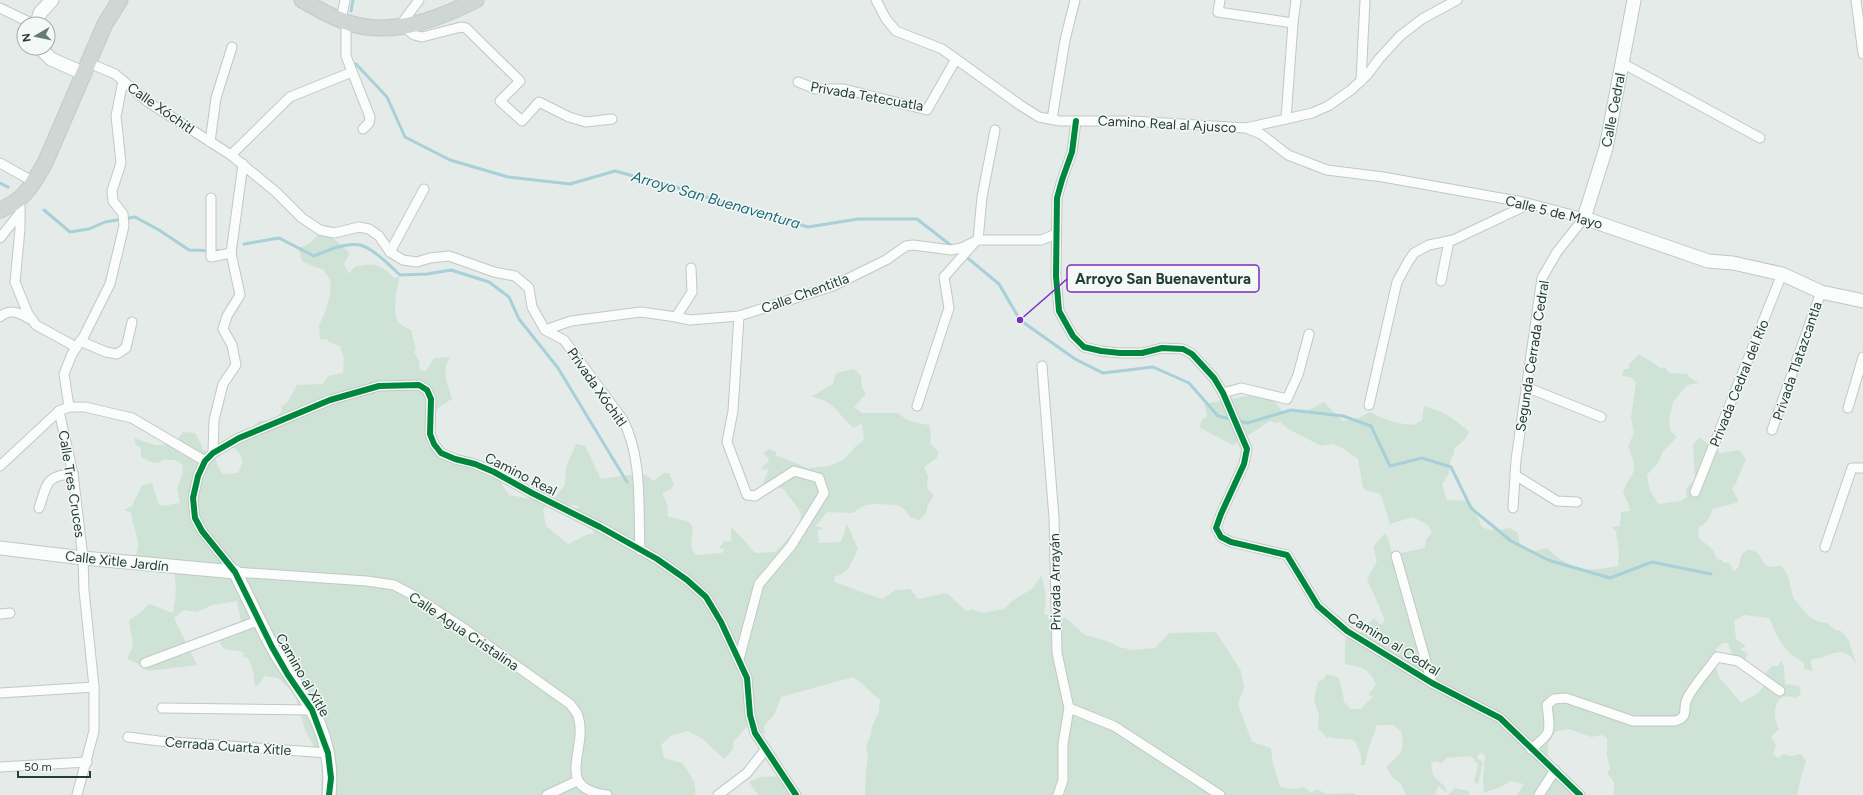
<svg xmlns="http://www.w3.org/2000/svg" width="1863" height="795" font-family="Figtree,sans-serif">
<style>
.green{fill:#cee3d5}
.lines{fill:none;stroke-linecap:round;stroke-linejoin:round}
.stream{stroke:#a7d0d8;stroke-width:3}
.street-casing{stroke:#c2c8c5;stroke-width:11}
.secondary-casing{stroke:#c0c8c5;stroke-width:15}
.primary-casing{stroke:#c1cac7;stroke-width:17}
.street{stroke:#fbfcfc;stroke-width:9}
.secondary{stroke:#fbfcfc;stroke-width:13}
.primary{stroke:#ced7d4;stroke-width:15}
.cycleway-casing{stroke:#f4f9f6;stroke-width:8}
.cycleway{stroke:#00873e;stroke-width:6}
.labels{text-anchor:middle;stroke-width:3;stroke-linejoin:round;paint-order:stroke}
.street-label{font-size:14px;fill:#233e37;stroke:#f4f9f6}
.water-label{font-size:15px;font-style:italic;fill:#1d6979;stroke:#f4f9f6}
.leader{fill:none;stroke:#7b2cbf;stroke-width:1.5}
.callout-dot{fill:#7b2cbf;stroke:#f4f9f6;stroke-width:1.5}
.callout{fill:#f4f9f6;stroke:#7b2cbf;stroke-width:1.5}
.callout-label{font-size:15px;text-anchor:middle;font-weight:bold;fill:#233e37}
</style>
<rect width="100%" height="100%" fill="#e5ebe8"/>
<g class="green">
<path d="M328 225 332 231 329 235 350 253 344 264 349 274 354 267C374 262 380 264 394 278L399 277C398 289 390 314 400 324 402 326 407 328 411 330L416 350 414 352 419 361 420 370 426 371 434 358 451 357C440 369 448 385 452 399L439 407 436 412H433L426 424 424 433 437 449 498 478 509 495 548 502 543 510 546 526 568 544 588 534H594L591 519 583 513 577 515 576 510 579 506C569 504 561 506 551 503L565 485 566 467 576 444 585 446 601 479 635 474 646 475 654 481 664 473H669L674 485 671 489 662 493C666 502 670 507 667 516L689 522 693 528 691 547 696 555 722 553 724 549 719 548 724 541H731V527C740 535 747 544 755 553L775 552C782 544 806 524 800 512 796 503 788 498 784 489L777 487 764 490 763 483 769 469 761 470 764 465 769 462 768 458 763 454 769 449 776 452V455L808 468 829 466 843 460 856 446 864 440 862 423 854 428C839 416 833 399 811 397L833 384 836 373 854 369 861 376 862 388 866 394 854 407 862 413H898C908 422 917 423 929 425L931 432 930 443 938 451 937 458 924 467 928 476 927 488 934 495 927 507V512L918 521 914 518H911L905 510 898 505 877 504 866 505 852 513 827 512 816 526 823 528 817 531 819 543 841 542 847 524 858 549C852 560 849 575 835 576L834 582C851 587 866 595 883 599L895 590 910 589 918 599 947 593 966 611 972 609 981 613 1004 609 1012 601 1033 588 1041 576C1046 587 1047 603 1044 614L1049 615 1047 620 1066 618 1085 635 1107 641 1119 647 1133 650 1155 648 1169 633 1216 632 1241 671 1244 687 1238 704 1252 742 1271 748 1273 764 1280 787 1295 789 1304 787 1311 793 1316 789 1327 794 1353 793 1356 795H865L866 769 868 757 866 745 871 735 872 726 879 712 880 699C869 693 864 683 853 677L781 697 774 715 764 726 765 733H761L760 727 757 723 749 724 736 739 734 740 733 749 724 759 703 739 687 731 670 736 661 745 664 758 682 763C688 772 698 783 695 795H321L322 761 306 732 297 705 296 695 278 678 264 676 258 686H255C253 671 255 672 247 657L244 658 243 652 224 649 220 643 219 635 242 627 237 601 212 605 197 612 184 610 174 618 197 665 148 671 135 662 127 659 133 646 129 620 140 613 149 604C158 606 164 611 173 613 176 595 182 563 157 558 149 556 140 560 132 561 145 544 133 531 131 513L124 510 132 506 142 485 152 483 158 502 161 506 180 503 177 489 182 475 183 465 175 460H162L159 463 151 462 141 457V448L136 445 134 438 155 445 174 444 183 432 195 433 202 445V449L213 455 222 474 238 473 243 462 240 454 228 441C234 434 241 429 251 428L259 421 276 420 282 410 281 407 287 403 297 385 323 384 328 376 343 373 344 358 340 346 329 342 327 339H320L319 324C325 317 333 290 330 280 329 277 325 273 323 269 315 268 310 264 302 262L299 248 310 243Z"/>
<path d="M1639 354 1661 368 1665 367 1669 373 1688 374 1690 378 1700 383 1687 385 1673 402 1669 421 1670 430 1677 437 1663 451 1658 463 1647 475 1649 488 1658 504 1681 501 1687 497 1686 489 1695 479 1693 445 1699 437 1720 453 1739 450 1746 459 1736 483 1732 489 1739 502 1713 509 1707 522 1699 527 1698 537 1713 550 1717 559 1722 560V562L1729 563 1734 571 1738 568 1742 554 1749 549 1758 553 1766 566 1775 567 1781 565 1788 576 1793 597 1808 616 1819 622 1827 623 1835 630 1841 631 1849 641 1856 664C1854 662 1853 658 1850 656 1838 646 1826 659 1813 659L1810 662 1813 671 1804 669V663C1781 649 1780 641 1769 618L1744 615 1734 621 1736 639 1746 646 1740 649 1748 654 1744 662 1733 657 1728 643H1722L1716 649V652L1719 654 1714 662 1719 677 1741 703 1758 693 1764 686 1762 677 1772 666H1778L1781 661 1784 666 1785 684 1799 686 1801 694 1796 698C1793 697 1787 696 1783 697 1772 701 1774 721 1779 729L1771 737 1776 746 1773 754 1778 758 1784 754 1791 756 1801 754 1806 761 1801 777 1797 795H1614V782L1607 773 1610 769 1607 755V738L1602 735 1591 737 1569 729 1556 731 1548 743V762L1577 795H1517L1524 784 1510 781 1503 786 1484 793 1483 778 1485 755 1480 753 1477 758 1483 762 1478 785 1474 781 1478 765 1471 756 1446 758 1441 764 1438 761 1431 763 1433 775 1446 788 1447 793 1438 786 1435 795H1406L1401 784 1394 779 1386 767C1400 753 1406 753 1401 731L1392 725H1377L1368 750 1365 765H1361V755L1355 741C1347 738 1339 740 1330 737L1326 738 1323 733 1318 730 1319 715 1314 700 1318 682 1324 679 1326 674 1338 677C1341 686 1343 692 1344 702L1351 709H1361L1373 696 1368 695 1376 684C1368 667 1362 668 1345 664V638L1361 632 1374 618 1381 625 1385 620 1367 579 1377 561 1373 547 1385 533 1389 540 1391 551 1395 554 1425 548 1426 539 1432 533 1428 525 1413 517 1390 524 1382 498 1379 493 1368 491 1363 488 1358 459 1344 449 1332 444 1321 446 1290 430 1280 422 1276 423 1270 421 1233 445 1200 428 1201 421 1207 416 1204 404 1257 394 1275 401 1283 413 1295 410 1297 412 1307 411 1324 402 1342 421 1359 418 1370 412C1385 420 1398 424 1414 425L1422 420 1424 406C1441 410 1457 420 1469 432L1465 439 1454 449V454L1451 458 1449 473 1442 484 1447 500 1470 501 1482 527 1493 531 1495 528 1497 530 1510 528 1518 533 1519 542 1529 552 1547 548C1573 572 1584 572 1618 566L1619 552 1616 531 1611 527 1620 526 1621 512 1630 511 1629 505 1623 493C1625 485 1628 481 1632 475 1637 466 1631 455 1628 446L1634 433 1631 417 1636 383 1631 377 1622 376 1624 369H1629V364Z"/>
<path d="M783 776 789 795H758L749 782 761 777Z"/>
<path d="M1455 788 1469 791V795H1448Z"/>
</g>
<g class="lines">
<g class="stream">
<path d="M351 11 353 0"/>
<path d="M356 64 387 97 405 137 450 160 508 177 570 184 615 171 675 187 719 201 808 227 858 219H917L953 247"/>
<path d="M0 183 8 187"/>
<path d="M44 210 70 232 89 229 105 222 135 217 159 230 189 250 221 251"/>
<path d="M244 244 279 238 314 256C326 251 346 242 360 245 373 248 390 266 400 275L427 274 451 270 489 282 509 297 519 319 558 368 627 482"/>
<path d="M964 255 999 284 1020 320 1075 359 1103 373 1153 367 1189 383 1218 416 1247 423 1291 410 1343 416 1371 426 1390 466 1422 458 1451 467 1471 508 1511 541 1548 560 1610 578 1652 562 1711 574"/>
</g>
<g class="street-casing">
<g id="street">
<path d="M876 0 886 19 896 31 942 49 1020 105 1039 117 1060 121H1132L1246 128 1312 113 1328 106 1351 90 1367 75 1379 59 1400 36 1422 19 1457 0"/>
<path d="M1220 0 1218 12 1293 23"/>
<path d="M1856 0 1863 54"/>
<path d="M0 8 33 24"/>
<path d="M341 20 345 0"/>
<path d="M346 22V56L370 117 369 123 363 129"/>
<path d="M399 27 419 0"/>
<path d="M404 27 414 35 422 37 461 27 466 28 520 81 500 101 522 121 539 102 569 117 586 122 612 119"/>
<path d="M89 63 115 74 148 102 231 155 276 192 302 218 320 230 334 233 359 227 369 229 379 236 390 252 403 260 417 262 430 258 449 256 494 272 515 276 529 288 532 307 545 330 564 340 623 420C643 459 638 507 640 550"/>
<path d="M1622 63 1760 138"/>
<path d="M1361 81 1365 0"/>
<path d="M798 82 816 89H844L927 110 956 59"/>
<path d="M1052 119 1065 40 1075 0"/>
<path d="M1286 119 1293 23 1296 0"/>
<path d="M1076 121 1072 152 1062 180 1057 198 1056 276 1059 311 1073 336 1084 347 1101 351 1120 353H1142L1162 348 1183 349 1192 354 1214 378 1223 393 1247 449 1244 464 1221 514 1216 528 1221 537 1231 542 1287 555 1318 606 1347 631 1432 683 1500 718 1580 795"/>
<path d="M1246 128 1261 134 1288 155 1327 170 1383 177 1523 202 1584 218 1557 252 1542 278 1516 460 1513 508"/>
<path d="M210 142 216 98 232 47"/>
<path d="M231 155 290 97 352 72"/>
<path d="M0 163 34 182"/>
<path d="M211 198V257L231 253"/>
<path d="M20 200V229L15 282 28 314 36 325 76 347"/>
<path d="M0 238 20 213"/>
<path d="M978 240 982 197 995 130"/>
<path d="M390 252 424 189"/>
<path d="M1441 281 1449 241"/>
<path d="M739 316 733 411 727 442 747 495 755 496 794 471 819 478 824 493 791 546 759 584 739 659"/>
<path d="M0 317C10 308 20 313 30 319"/>
<path d="M676 317 692 292 691 268"/>
<path d="M545 330 571 321 641 312 676 317 690 320 739 316 833 286 886 260 906 246 913 245 951 250 961 248 978 240H1041L1056 234"/>
<path d="M80 341 106 352 117 354 126 348 132 322"/>
<path d="M1042 366 1054 518 1057 653 1069 708 1063 744V780L1058 795"/>
<path d="M1526 387 1601 417"/>
<path d="M1223 393 1241 388 1287 399 1298 375 1309 334"/>
<path d="M1369 405 1397 282 1408 262 1414 253 1429 245 1453 240 1529 204"/>
<path d="M917 406 949 308 944 277 975 242"/>
<path d="M69 407 64 374 72 354 84 336 110 284 124 226 123 214 113 201 112 191 121 163 116 116 123 81"/>
<path d="M1848 408 1863 357"/>
<path d="M59 411 73 474 83 558 84 590 94 687V731L77 795"/>
<path d="M1772 430 1821 292"/>
<path d="M213 453 214 420 223 384 236 365 232 345 223 329 227 316 240 295 231 253 243 164"/>
<path d="M0 466 59 411 69 407H85L132 418 205 461"/>
<path d="M1515 475 1557 501 1577 502"/>
<path d="M1695 492 1782 274"/>
<path d="M39 508C47 485 45 475 73 474"/>
<path d="M1825 547 1852 468H1863"/>
<path d="M1396 556 1432 683"/>
<path d="M0 614 10 613"/>
<path d="M145 663 260 620"/>
<path d="M0 693 94 687"/>
<path d="M162 708 312 710"/>
<path d="M1069 708 1114 726 1220 795"/>
<path d="M128 737 159 741 328 753"/>
<path d="M1531 749C1553 732 1550 732 1547 705L1554 699 1566 698 1633 721H1675C1690 717 1682 709 1687 699 1693 686 1709 669 1717 657L1738 661 1780 691"/>
<path d="M0 767 87 762"/>
<path d="M547 795 577 781"/>
<path d="M607 795C552 788 589 749 578 716 577 712 572 707 570 704L459 625 411 594 394 585 367 581 235 572 202 531 195 518 193 498 198 476 205 461 213 453 239 438 330 400 379 386 419 385 427 390 431 399 430 434 434 444 441 453 455 459 475 464 494 472 532 493 600 527 657 559 687 580 706 597 721 622 747 678 750 715 755 733 796 795"/>
<path d="M718 795 747 773 765 750"/>
<path d="M1539 795 1555 770"/>
</g>
</g>
<g class="secondary-casing">
<g id="secondary">
<path d="M1634 0 1606 148 1584 218 1708 261 1733 263 1782 274 1821 292 1863 301"/>
<path d="M37 24 40 13 52 0"/>
<path d="M40 48 51 59 85 74"/>
<path d="M0 548 83 558 235 572C248 597 260 624 273 648 285 670 301 689 312 710 326 736 332 766 329 795"/>
</g>
</g>
<g class="primary-casing">
<g id="primary">
<path d="M302 0C318 9 334 19 352 24 395 36 438 19 476 0"/>
<path d="M0 210C25 200 32 185 45 163L105 24 120 0"/>
</g>
</g>
<use href="#street" class="street"/>
<use href="#secondary" class="secondary"/>
<use href="#primary" class="primary"/>
<g class="cycleway-casing">
<g id="cycleway">
<path d="M1076 121 1072 152 1062 180 1057 198 1056 276 1059 311 1073 336 1084 347 1101 351 1120 353H1142L1162 348 1183 349 1192 354 1214 378 1223 393 1247 449 1244 464 1221 514 1216 528 1221 537 1231 542 1287 555 1318 606 1347 631 1432 683 1500 718 1580 795"/>
<path d="M329 795 331 778 328 753 312 710 288 675 272 647 235 572 202 531 195 518 193 498 198 476 205 461 213 453 239 438 330 400 379 386 419 385 427 390 431 399 430 434 434 444 441 453 455 459 475 464 494 472 532 493 600 527 657 559 687 580 706 597 721 622 747 678 750 715 755 733 796 795"/>
</g>
</g>
<use href="#cycleway" class="cycleway"/>
</g>
<g class="labels">
<g class="street-label">
<text transform="translate(867 96) rotate(10)" y="5">Privada Tetecuatla</text>
<text transform="translate(161 108) rotate(35)" y="5">Calle Xóchitl</text>
<text transform="translate(1613 110) rotate(-79)" y="5">Calle Cedral</text>
<text transform="translate(1167 124) rotate(3)" y="5">Camino Real al Ajusco</text>
<text transform="translate(1554 212) rotate(14)" y="5">Calle 5 de Mayo</text>
<text transform="translate(805 293) rotate(-20)" y="5">Calle Chentitla</text>
<text transform="translate(1532 356) rotate(-81)" y="5">Segunda Cerrada Cedral</text>
<text transform="translate(1797 361) rotate(-71)" y="5">Privada Tlatazcantla</text>
<text transform="translate(1739 383) rotate(-68)" y="5">Privada Cedral del Río</text>
<text transform="translate(597 387) rotate(55)" y="5">Privada Xóchitl</text>
<text transform="translate(521 474) rotate(27)" y="5">Camino Real</text>
<text transform="translate(72 484) rotate(81)" y="5">Calle Tres Cruces</text>
<text transform="translate(117 561) rotate(6)" y="5">Calle Xitle Jardín</text>
<text transform="translate(1055 582) rotate(-91)" y="5">Privada Arrayán</text>
<text transform="translate(464 631) rotate(34)" y="5">Calle Agua Cristalina</text>
<text transform="translate(1394 644) rotate(32)" y="5">Camino al Cedral</text>
<text transform="translate(303 675) rotate(60)" y="5">Camino al Xitle</text>
<text transform="translate(228 746) rotate(4)" y="5">Cerrada Cuarta Xitle</text>
</g>
<g class="water-label">
<text transform="translate(716 200) rotate(16)" y="5">Arroyo San Buenaventura</text>
</g>
</g>
<path class="leader" d="M1020 320L1067 279"/>
<circle class="callout-dot" cx="1020" cy="320" r="4"/>
<rect class="callout" x="1067" y="265" width="192" height="27" rx="4"/>
<g class="callout-label">
<text x="1163" y="284">Arroyo San Buenaventura</text>
</g>
<g transform="translate(36 36) rotate(261)"><circle r="19" fill="#f4f9f6" stroke="#a0aeaa"/>
<path d="M0-3L7 15L0 10L-7 15Z" fill="#677b75"/>
<text y="-6" font-size="11" font-weight="bold" text-anchor="middle" fill="#233e37">N</text>
</g>
<path d="M18 771v6h72v-6" fill="none" stroke="#233e37" stroke-width="2"/>
<text x="24" y="771" font-size="12" fill="#233e37" stroke="#f4f9f6" stroke-width="3" paint-order="stroke">50 m</text>
</svg>
